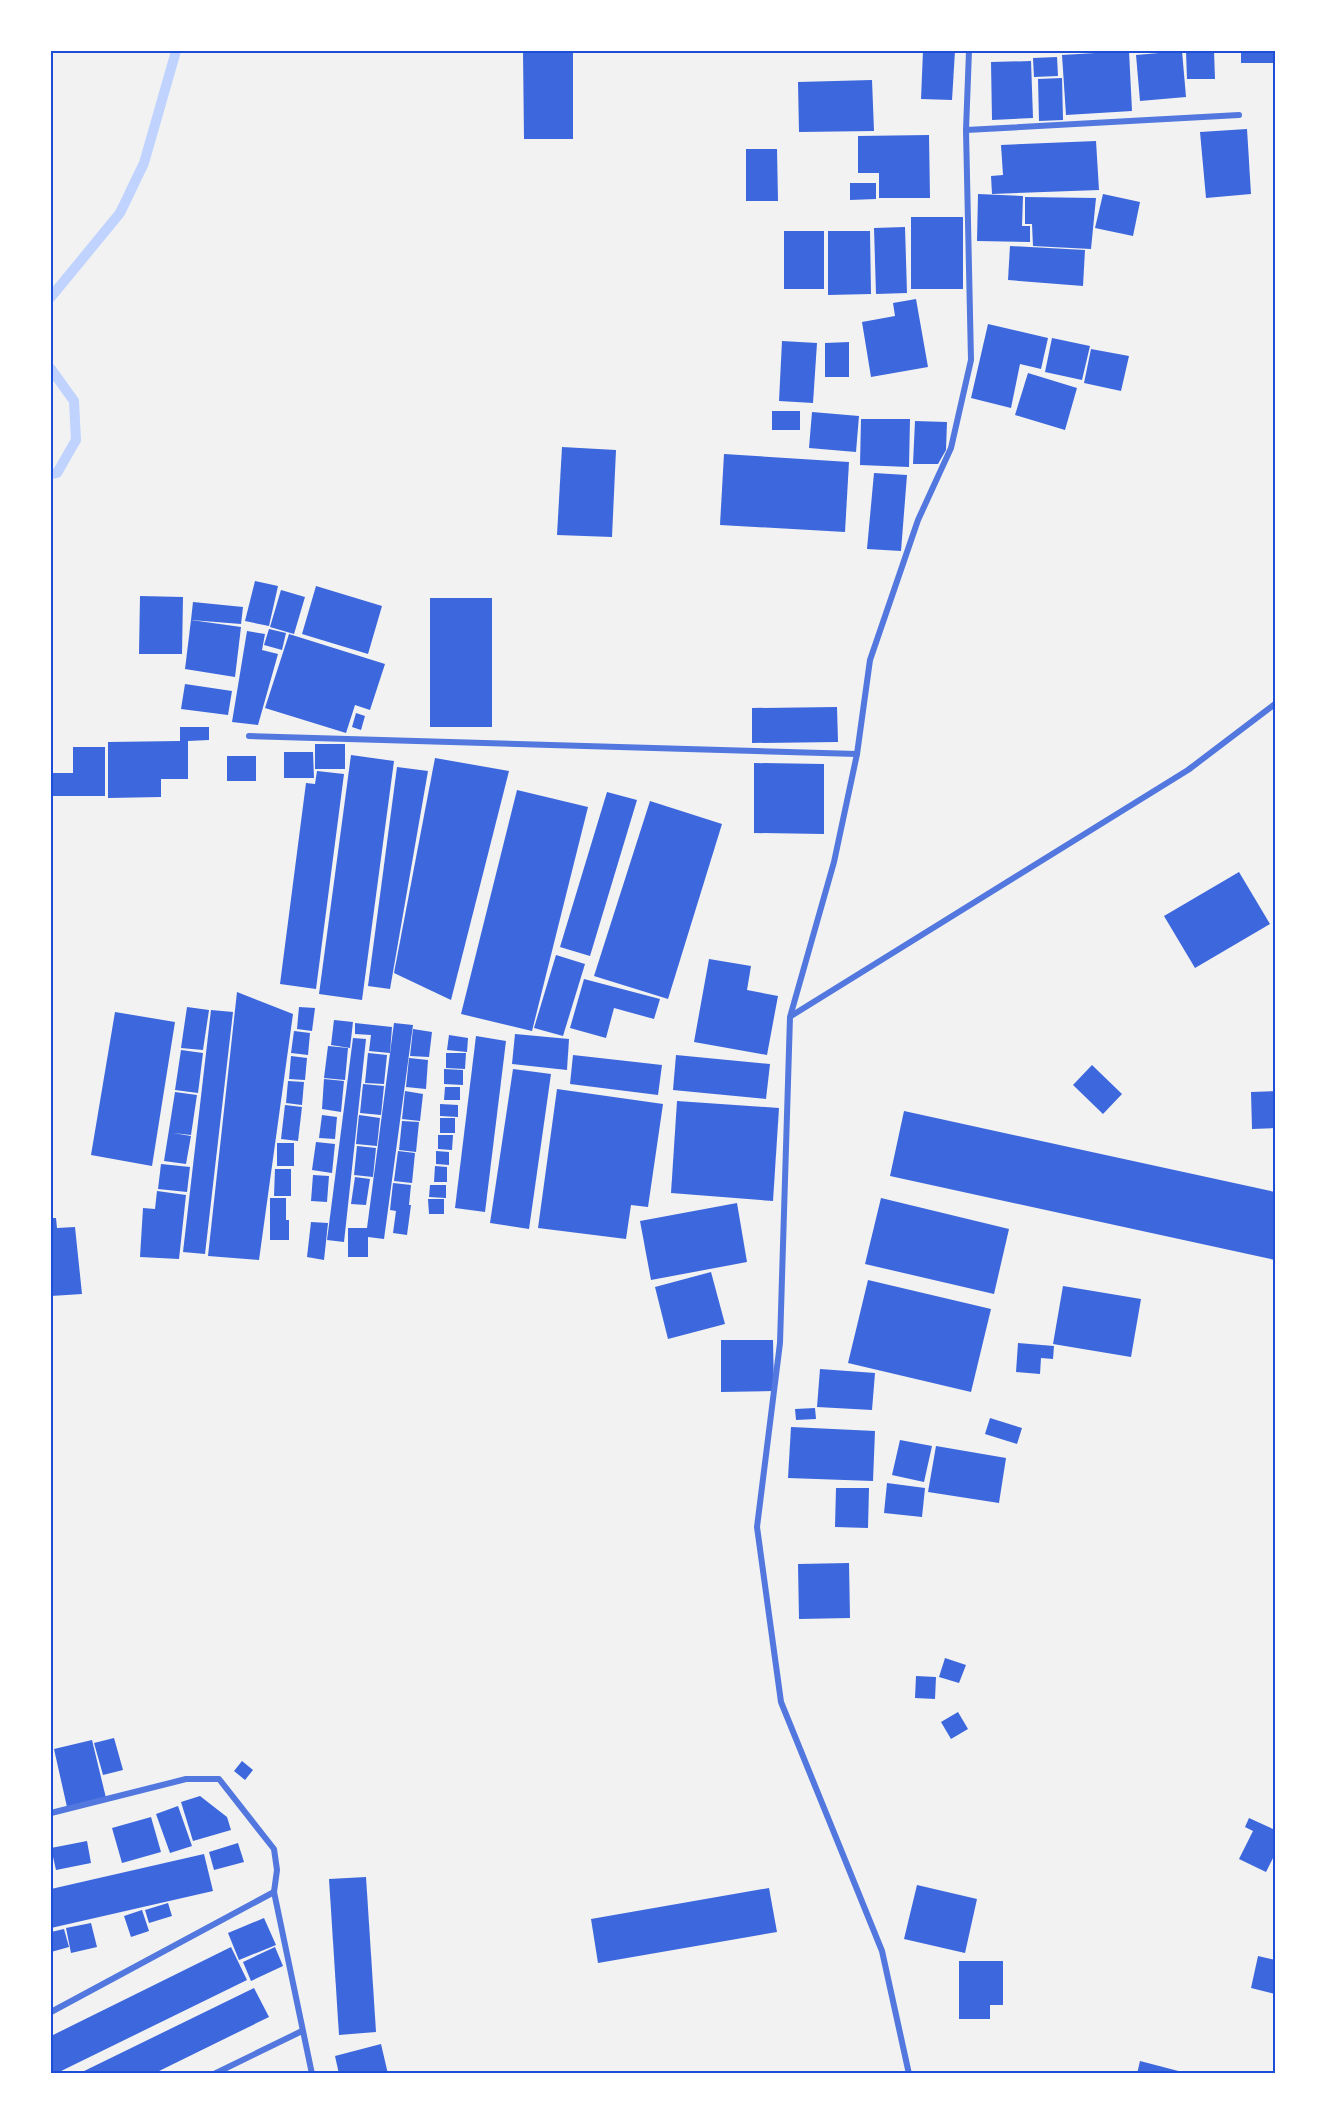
<svg xmlns="http://www.w3.org/2000/svg" width="1326" height="2125" font-family="Helvetica,sans-serif">
<style>
.lines{fill:none;stroke-linecap:round;stroke-linejoin:round}
.stream{stroke:#bfd3fe;stroke-width:10}
.building{fill:#3d67dc}
.minor{stroke:#5277de;stroke-width:6}
.neatline{fill:none;stroke:#1d4ed8;stroke-width:2}
</style>
<rect width="100%" height="100%" fill="#f2f2f2"/>
<g class="lines">
<g class="stream">
<path d="M51 297 120 213 144 163 176 51"/>
<path d="M51 369 74 401 76 440 57 473 51 474"/>
</g>
</g>
<g class="building">
<path d="M523 51H573V139H524Z"/>
<path d="M923 51H955L952 100 921 99Z"/>
<path d="M1129 51 1132 111 1066 115 1062 55Z"/>
<path d="M1182 51 1186 97 1140 101 1136 55Z"/>
<path d="M1186 51H1214L1215 79H1187Z"/>
<rect x="1241" y="51" width="34" height="12"/>
<path d="M1057 57 1058 76 1034 77 1033 58Z"/>
<path d="M1031 61 1033 118 992 120 991 62Z"/>
<path d="M1062 78 1063 120 1039 121 1038 79Z"/>
<path d="M872 80 874 131 799 132 798 82Z"/>
<path d="M1247 129 1251 194 1206 198 1200 132Z"/>
<path d="M929 135 930 198H879V173H858V136Z"/>
<path d="M1096 141 1099 190 992 194 991 176 1003 175 1001 145Z"/>
<path d="M746 149H777L778 201H746Z"/>
<path d="M850 183H876V199L850 200Z"/>
<path d="M978 194 1023 196 1022 226H1030V242L977 241Z"/>
<path d="M1103 194 1140 202 1133 236 1095 228Z"/>
<path d="M1025 197 1096 198 1091 249 1033 246 1032 224H1025Z"/>
<rect x="911" y="217" width="52" height="72"/>
<path d="M905 227 907 293 876 294 874 228Z"/>
<rect x="784" y="231" width="40" height="58"/>
<path d="M828 231H870L871 294 828 295Z"/>
<path d="M1010 246 1085 250 1083 286 1008 280Z"/>
<path d="M916 299 928 367 871 377 862 322 895 316 893 303Z"/>
<path d="M988 324 1048 338 1041 369 1020 364 1011 408 971 398Z"/>
<path d="M1052 338 1090 346 1082 380 1045 372Z"/>
<path d="M782 341 817 343 813 403 779 401Z"/>
<path d="M849 342V377H825V343Z"/>
<path d="M1091 349 1129 356 1121 391 1084 383Z"/>
<path d="M1028 373 1077 388 1065 430 1015 415Z"/>
<rect x="772" y="411" width="28" height="19"/>
<path d="M812 412 859 416 856 452 809 448Z"/>
<path d="M861 419H910L909 467 860 465Z"/>
<path d="M915 421 947 422 946 450 938 464H913Z"/>
<path d="M562 447 616 450 612 537 557 535Z"/>
<path d="M724 454 849 462 845 532 720 525Z"/>
<path d="M874 473 907 475 901 551 867 549Z"/>
<path d="M255 581 278 586 269 626 245 621Z"/>
<path d="M316 586 382 606 368 654 302 634Z"/>
<path d="M281 590 305 597 294 634 270 627Z"/>
<path d="M140 596 183 597 182 654H139Z"/>
<rect x="430" y="598" width="62" height="129"/>
<path d="M193 602 243 607 241 624 191 620Z"/>
<path d="M191 620 241 627 235 677 185 669Z"/>
<path d="M269 629 286 633 282 650 264 645Z"/>
<path d="M247 631 265 634 262 650 278 654 258 725 232 722Z"/>
<path d="M289 634 385 664 370 710 355 705 346 733 265 708Z"/>
<path d="M185 684 232 691 228 715 181 709Z"/>
<path d="M837 707 838 742 752 743V708Z"/>
<path d="M356 713 365 716 361 730 352 727Z"/>
<path d="M180 727H209V740L188 741V779H161V797L108 798V742L180 741Z"/>
<rect x="315" y="744" width="30" height="25"/>
<path d="M73 747H105V796H52V773H73Z"/>
<path d="M284 752H313L314 778H284Z"/>
<path d="M351 755 394 761 362 1000 319 994Z"/>
<rect x="227" y="756" width="29" height="25"/>
<path d="M435 758 509 771 451 1000 394 973Z"/>
<path d="M754 763 824 764V834L754 833Z"/>
<path d="M397 767 428 771 390 989 368 986Z"/>
<path d="M317 771 344 774 316 989 280 984 306 783 315 784Z"/>
<path d="M517 790 588 807 532 1031 461 1014Z"/>
<path d="M607 792 637 800 590 956 560 947Z"/>
<path d="M650 801 722 824 668 999 594 976Z"/>
<path d="M1239 872 1270 924 1195 968 1164 916Z"/>
<path d="M556 955 585 964 563 1036 534 1028Z"/>
<path d="M709 959 751 966 747 990 778 996 767 1055 694 1042Z"/>
<path d="M584 979 660 999 654 1019 614 1008 606 1038 570 1028Z"/>
<path d="M237 992 293 1014 259 1260 208 1256Z"/>
<path d="M187 1007 209 1010 203 1050 181 1048Z"/>
<path d="M299 1007 315 1008 312 1031 297 1029Z"/>
<path d="M211 1010 233 1012 205 1254 183 1252Z"/>
<path d="M115 1012 175 1022 152 1166 91 1155Z"/>
<path d="M334 1020 353 1022 350 1048 331 1045Z"/>
<path d="M355 1023 392 1027 390 1053 369 1051 371 1035 355 1034Z"/>
<path d="M394 1023 413 1025 384 1239 368 1237V1257H348V1228H367Z"/>
<path d="M413 1029 432 1032 429 1057 410 1056Z"/>
<path d="M294 1031 310 1033 308 1055 291 1053Z"/>
<path d="M515 1034 569 1039 567 1070 512 1064Z"/>
<path d="M449 1035 468 1038 467 1052 447 1050Z"/>
<path d="M476 1036 506 1041 485 1212 455 1208Z"/>
<path d="M353 1038 366 1039 344 1242 327 1240Z"/>
<path d="M328 1046 348 1048 345 1080 324 1078Z"/>
<path d="M181 1050 203 1053 198 1093 175 1090Z"/>
<path d="M368 1053 387 1055 384 1084 365 1083Z"/>
<path d="M446 1053H466L465 1069 446 1068Z"/>
<path d="M573 1055 662 1065 658 1095 570 1084Z"/>
<path d="M676 1055 770 1064 766 1099 673 1090Z"/>
<path d="M291 1056 307 1058 305 1080 289 1079Z"/>
<path d="M409 1058 428 1060 426 1089 406 1087Z"/>
<path d="M1092 1065 1122 1094 1103 1114 1073 1085Z"/>
<path d="M444 1069 463 1070V1085L444 1084Z"/>
<path d="M513 1069 551 1074 529 1229 490 1223Z"/>
<path d="M324 1079 344 1081 341 1112 322 1109Z"/>
<path d="M288 1081 304 1082 302 1105 286 1103Z"/>
<path d="M363 1084 384 1086 381 1115 360 1113Z"/>
<path d="M445 1087H460V1100H444Z"/>
<path d="M557 1089 663 1104 648 1207 631 1205 626 1239 538 1228Z"/>
<path d="M405 1091 423 1094 420 1121 402 1119Z"/>
<path d="M1275 1091V1128L1252 1129 1251 1092Z"/>
<path d="M175 1092 197 1095 191 1135 173 1133 191 1136 186 1164 164 1161Z"/>
<path d="M677 1101 779 1108 773 1201 671 1193Z"/>
<path d="M440 1104 458 1105V1117L440 1116Z"/>
<path d="M285 1105 302 1107 298 1141 281 1139Z"/>
<path d="M904 1111 1275 1192V1260L890 1176Z"/>
<path d="M322 1115 337 1117 335 1139 319 1138Z"/>
<path d="M359 1115 380 1118 377 1146 356 1144Z"/>
<rect x="440" y="1118" width="15" height="15"/>
<path d="M402 1121 419 1122 416 1152 399 1150Z"/>
<path d="M438 1135H453L452 1150 438 1149Z"/>
<path d="M316 1142 335 1144 332 1173 312 1170Z"/>
<rect x="277" y="1143" width="17" height="23"/>
<path d="M357 1146 376 1148 373 1177 354 1175Z"/>
<path d="M398 1151 415 1153 412 1183 394 1181Z"/>
<path d="M436 1151 449 1152V1165L436 1164Z"/>
<path d="M161 1164 190 1167 187 1192 158 1189Z"/>
<path d="M435 1166 447 1167V1182H434Z"/>
<path d="M275 1169H291V1196H274Z"/>
<path d="M313 1175 329 1176 327 1202 311 1201Z"/>
<path d="M355 1177 370 1179 366 1205 351 1204Z"/>
<path d="M393 1183 411 1185 409 1205H411L407 1235 393 1233 396 1211 390 1210Z"/>
<path d="M430 1185H446V1198L429 1197Z"/>
<path d="M157 1191 186 1195 179 1259 140 1257 143 1208 155 1209Z"/>
<path d="M270 1198H286V1220H289V1240H270Z"/>
<path d="M881 1198 1009 1229 994 1294 865 1264Z"/>
<path d="M428 1199H444V1214H429Z"/>
<path d="M737 1203 747 1262 651 1280 640 1221Z"/>
<path d="M51 1218H56L57 1228 75 1227 82 1294 51 1296Z"/>
<path d="M311 1222 328 1223 324 1260 307 1257Z"/>
<path d="M711 1272 725 1324 668 1339 655 1287Z"/>
<path d="M868 1280 991 1309 971 1392 848 1363Z"/>
<path d="M1063 1286 1141 1299 1131 1357 1053 1344Z"/>
<path d="M721 1340H773L774 1391 721 1392Z"/>
<path d="M1018 1343 1054 1346 1053 1359 1041 1358 1040 1374 1016 1372Z"/>
<path d="M820 1369 875 1373 872 1410 817 1407Z"/>
<path d="M815 1408 816 1419 796 1420 795 1409Z"/>
<path d="M990 1418 1022 1428 1017 1444 985 1434Z"/>
<path d="M791 1427 875 1431 873 1481 788 1478Z"/>
<path d="M900 1440 932 1446 924 1482 892 1475Z"/>
<path d="M936 1446 1006 1458 999 1503 928 1492Z"/>
<path d="M887 1483 925 1488 922 1517 884 1513Z"/>
<path d="M836 1488H869L868 1528 835 1527Z"/>
<path d="M849 1563 850 1618 799 1619 798 1564Z"/>
<path d="M945 1658 966 1665 959 1683 939 1677Z"/>
<path d="M916 1676 936 1677 935 1699 915 1698Z"/>
<path d="M958 1712 968 1729 951 1739 941 1722Z"/>
<path d="M114 1738 123 1770 103 1775 94 1743Z"/>
<path d="M92 1740 106 1798 67 1807 54 1749Z"/>
<path d="M242 1761 253 1770 245 1780 234 1771Z"/>
<path d="M200 1796 227 1817 231 1830 193 1841 181 1802Z"/>
<path d="M178 1806 192 1846 170 1853 156 1814Z"/>
<path d="M151 1817 161 1852 122 1863 112 1828Z"/>
<path d="M1249 1818 1275 1830V1854L1266 1872 1239 1859 1253 1831 1245 1827Z"/>
<path d="M87 1841 91 1863 56 1870 51 1848Z"/>
<path d="M238 1843 244 1862 214 1870 209 1852Z"/>
<path d="M204 1854 213 1891 51 1928V1889Z"/>
<path d="M366 1877 376 2032 339 2035 329 1879Z"/>
<path d="M917 1885 977 1899 965 1953 904 1939Z"/>
<path d="M769 1888 777 1932 598 1963 591 1919Z"/>
<path d="M168 1903 172 1916 149 1923 145 1910Z"/>
<path d="M142 1910 149 1931 131 1937 124 1916Z"/>
<path d="M264 1918 276 1945 239 1960 228 1933Z"/>
<path d="M91 1923 97 1947 71 1953 66 1928Z"/>
<path d="M64 1929 69 1947 51 1952V1932Z"/>
<path d="M231 1947 247 1980 55 2074H51V2036Z"/>
<path d="M275 1947 283 1966 251 1981 243 1962Z"/>
<path d="M1258 1956 1275 1960V1994L1251 1988Z"/>
<path d="M959 1961H1003V2005H990V2019H959Z"/>
<path d="M254 1988 269 2017 153 2074H78Z"/>
<path d="M381 2044 388 2074H339L335 2056Z"/>
<path d="M1140 2061 1186 2073V2074H1137Z"/>
</g>
<g class="lines">
<g class="minor">
<path d="M966 130 1239 115"/>
<path d="M249 736 857 754"/>
<path d="M791 1016 1188 770 1275 704"/>
<path d="M51 1813 186 1779H219L274 1849 277 1870 274 1892 312 2074"/>
<path d="M51 2012 274 1892"/>
<path d="M214 2074 302 2031"/>
<path d="M909 2074 882 1951 781 1702 757 1527 780 1343 790 1017 834 862 857 754 870 660 918 520 951 448 971 360 966 130 969 51"/>
</g>
</g>
<rect width="1326" height="2125" fill="none" stroke="#ffffff" stroke-width="105"/>
<rect x="52" y="52" width="1222" height="2020" class="neatline"/>
</svg>
